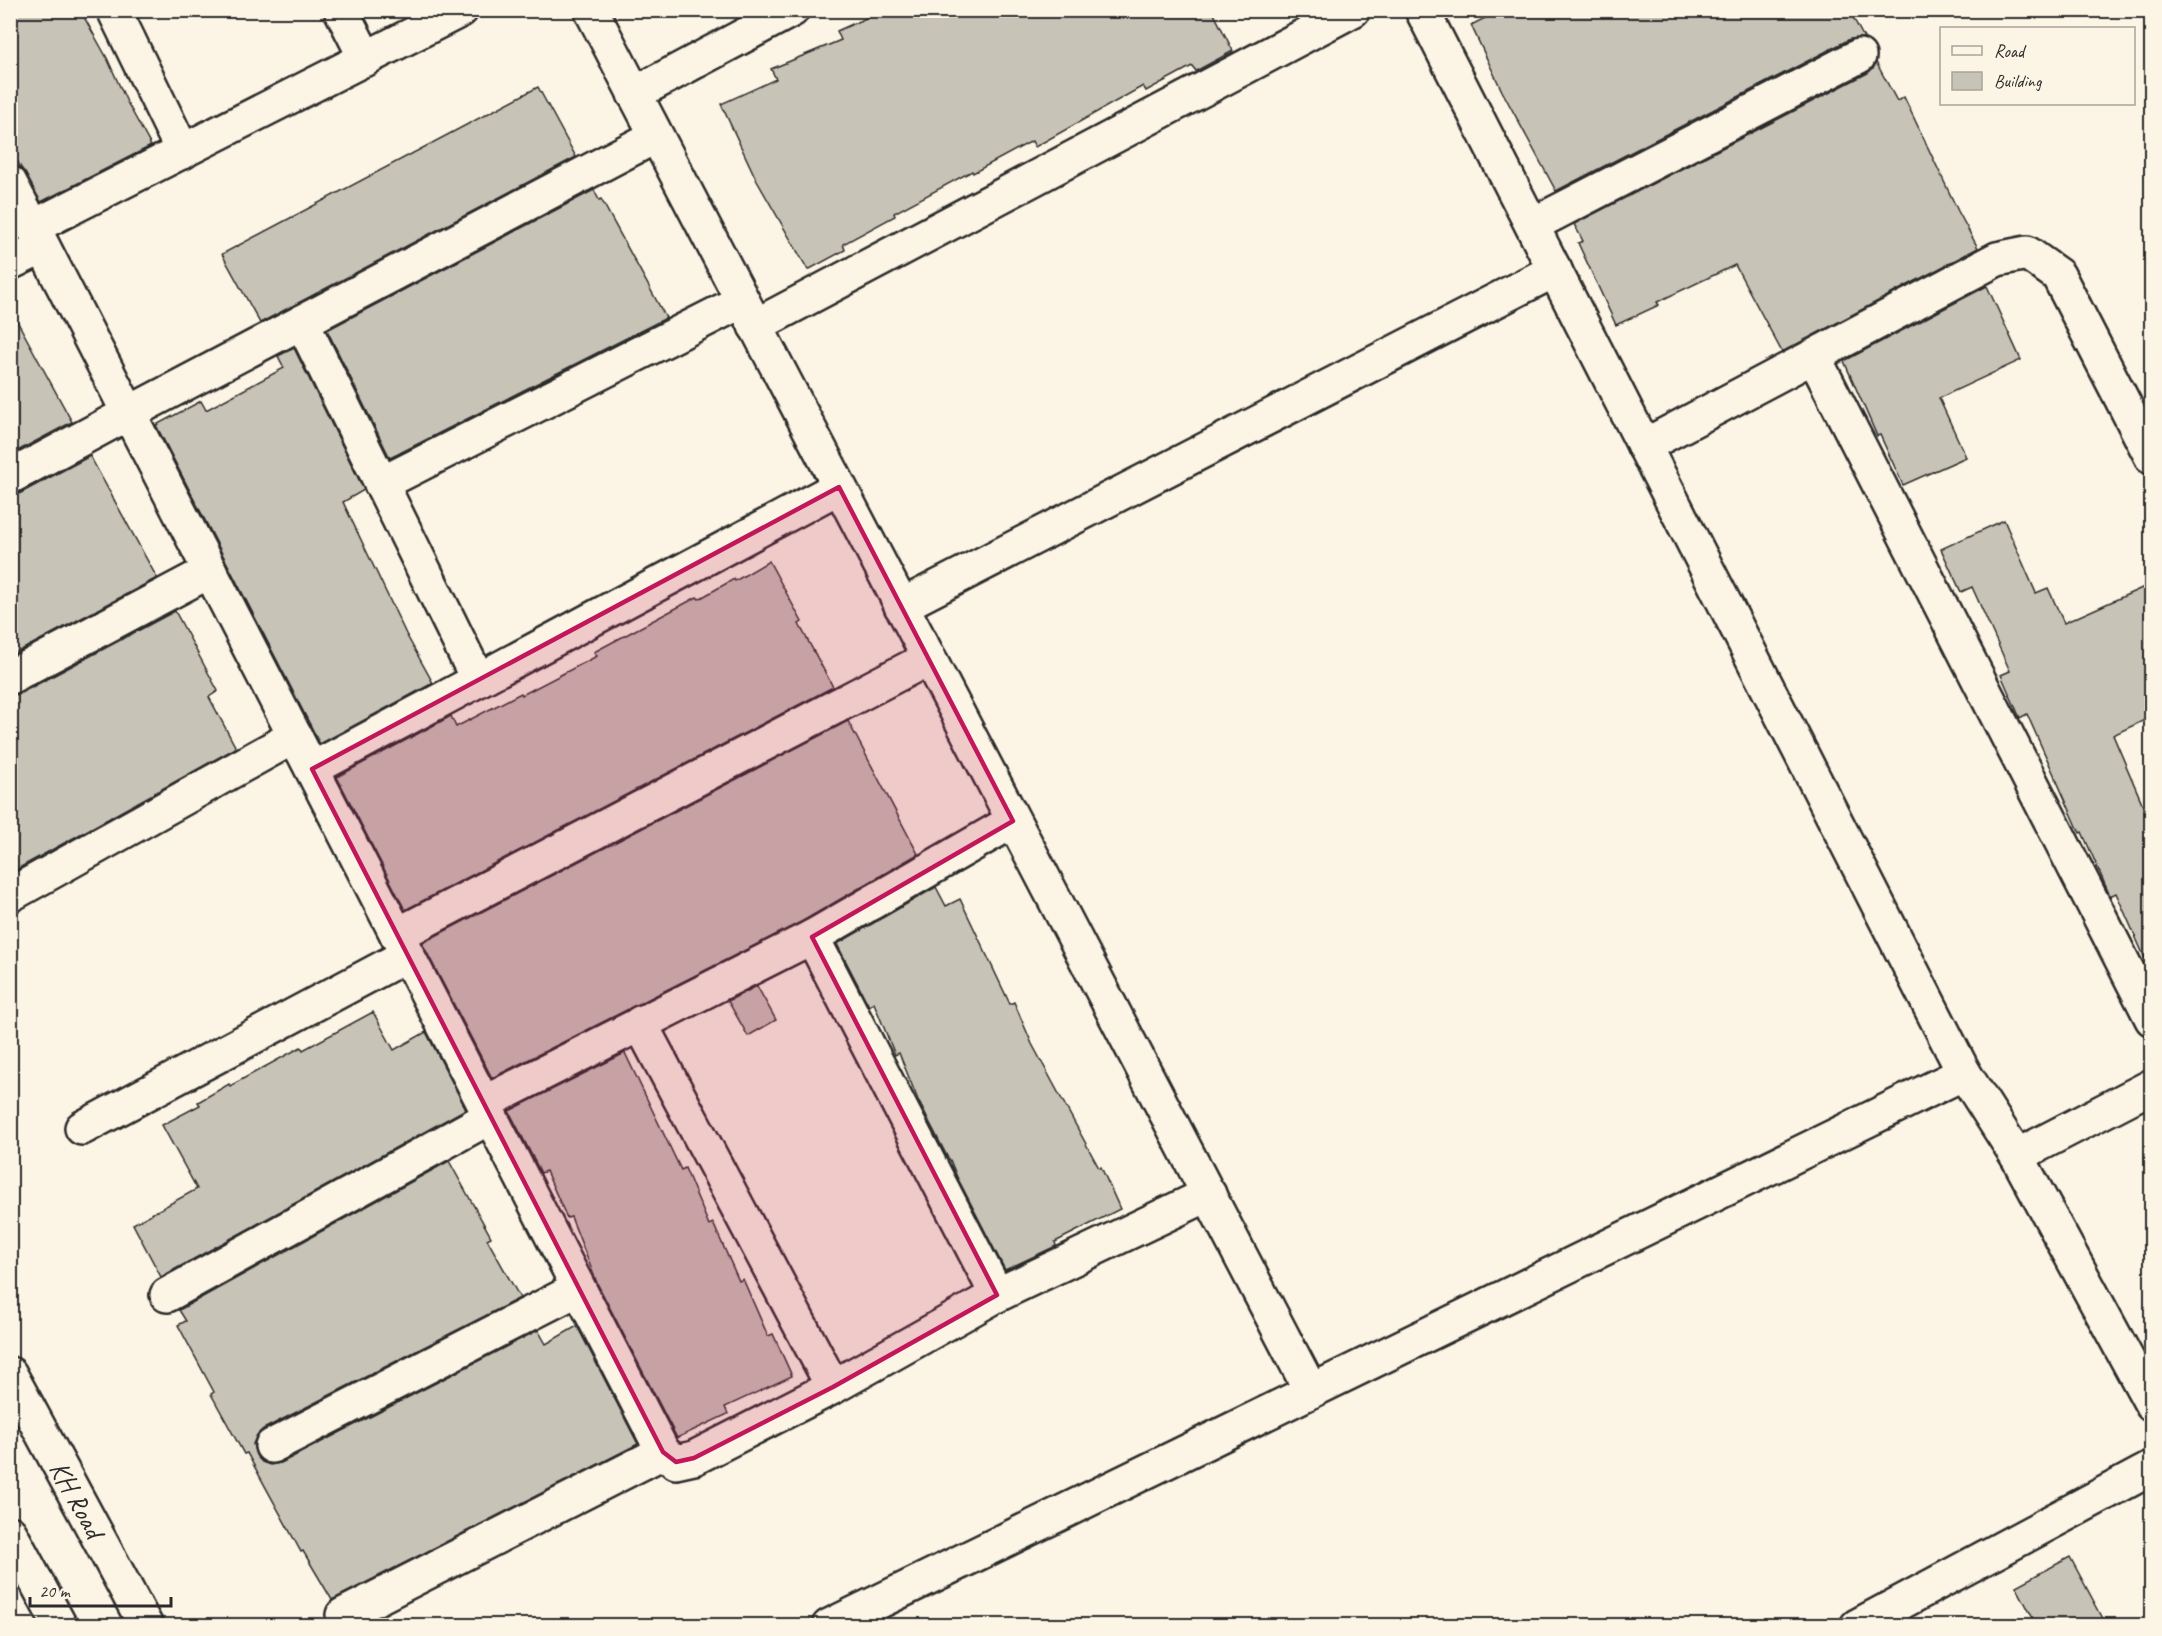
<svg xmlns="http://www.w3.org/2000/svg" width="2162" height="1636" font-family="Caveat,sans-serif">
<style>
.building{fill:#c8c3b7;stroke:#2b2b2b;stroke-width:1.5}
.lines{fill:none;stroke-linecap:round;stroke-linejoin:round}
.minor-casing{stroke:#2b2b2b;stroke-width:38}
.major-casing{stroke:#2b2b2b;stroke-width:38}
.minor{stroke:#fcf5e5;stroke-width:33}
.major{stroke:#fcf5e5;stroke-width:33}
.marked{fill:#c2185b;fill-opacity:0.2;stroke:#c2185b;stroke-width:4.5;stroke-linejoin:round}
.labels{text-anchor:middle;stroke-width:4.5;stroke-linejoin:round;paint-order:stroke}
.street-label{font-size:28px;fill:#2b2b2b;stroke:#fcf5e5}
</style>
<rect width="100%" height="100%" fill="#fcf5e5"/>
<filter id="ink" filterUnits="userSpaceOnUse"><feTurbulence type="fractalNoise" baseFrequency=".0167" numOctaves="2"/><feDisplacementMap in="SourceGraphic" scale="12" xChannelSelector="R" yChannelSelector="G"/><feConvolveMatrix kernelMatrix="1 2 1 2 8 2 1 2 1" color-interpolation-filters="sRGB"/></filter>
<g filter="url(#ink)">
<g class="building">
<path d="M10 10H80L107 58 127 102 151 146 41 202 10 149Z"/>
<path d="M884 10H1212L1233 51 1196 71 1192 66 1146 91 1143 86 1035 147 1032 141 973 173 972 171 894 213 895 216 843 244 845 250 808 270 757 181 721 104 776 79 771 69 841 40 837 31Z"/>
<path d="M1501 10H1849L1864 38 1850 39 1556 191 1502 91 1471 25Z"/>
<path d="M1876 62 1897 101 1904 97 1958 211 1978 248 1782 352 1735 265 1657 302 1659 305 1616 325 1578 243 1583 241 1574 224 1868 73 1874 67Z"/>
<path d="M538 87 576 157 260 323 222 254Z"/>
<path d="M594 190 599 200 601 199 666 318 390 458 327 330Z"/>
<path d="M1987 286 2021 360 1939 398 1966 457 1903 485 1880 435 1877 436 1844 361Z"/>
<path d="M10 308 72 422 10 455Z"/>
<path d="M294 348 364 490 343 502 406 634 433 683 320 744 156 425 201 401 206 410 284 368 278 356Z"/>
<path d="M90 456 157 578 10 656V496L19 494Z"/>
<path d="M2004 520 2036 593 2048 588 2064 623 2151 584V717L2113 735 2151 824V972L2116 893 2110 896 2082 832 2080 833 2027 714 2020 718 2001 675 2010 671 1972 587 1961 592 1941 549Z"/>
<path d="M769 561 802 622 799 624 833 687 405 910 337 777 451 716 456 727 521 693 522 695 597 656 594 652 697 597 699 599 734 579 735 581Z"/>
<path d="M175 611 218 691 209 697 236 748 10 873V696L19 694Z"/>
<path d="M848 721 918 854 803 921 492 1078 422 943Z"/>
<path d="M936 887 946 906 960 899 1010 1004 1014 1002 1032 1044 1099 1168 1101 1167 1120 1209 1055 1242 1056 1246 1005 1270 957 1177 950 1160H949L918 1100 899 1053 895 1055 874 1003 869 1006 837 944Z"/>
<path d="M757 986 776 1020 748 1036 728 1001Z"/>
<path d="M373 1012 394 1050 426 1032 466 1109 161 1277 133 1224 197 1189 162 1125 200 1105 198 1102 229 1084 230 1086 301 1047 303 1050Z"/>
<path d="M625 1053 681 1170 685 1168 709 1225 713 1223 739 1281 743 1279 768 1336 773 1334 792 1376 725 1407 728 1414 677 1438 597 1283 571 1217 567 1218 546 1171 541 1173 509 1111Z"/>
<path d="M449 1161 491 1237 487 1239 520 1298 263 1429 257 1435 253 1444 256 1455 262 1462 270 1465 281 1463 538 1330 546 1344 577 1326 638 1444 332 1600 303 1551 301 1552 247 1453 244 1454 211 1394 214 1392 178 1325 186 1321 179 1310Z"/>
<path d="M2070 1557 2107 1626H2037L2016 1586Z"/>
</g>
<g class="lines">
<g class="minor-casing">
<g id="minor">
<path d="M114 10 183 152"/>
<path d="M341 10 366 59"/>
<path d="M591 10 1311 1391"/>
<path d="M1422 10 1964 1073"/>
<path d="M634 94 792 10"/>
<path d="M10 183 33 227 461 10"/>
<path d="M1532 225 1859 56"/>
<path d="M33 227 663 1452 343 1615"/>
<path d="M10 263 43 247"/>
<path d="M302 322 478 680"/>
<path d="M755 326 1353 10"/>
<path d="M1814 357 2152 1019"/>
<path d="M1644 446 1997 259 2027 253 2058 275 2152 458"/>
<path d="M10 477 129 413 656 136"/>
<path d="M381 484 742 301"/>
<path d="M901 606 1555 270"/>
<path d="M10 677 210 571"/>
<path d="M312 769 839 487"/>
<path d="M10 895 295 736"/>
<path d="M397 935 929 658"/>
<path d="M812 937 997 1295"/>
<path d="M640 1023 833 1387"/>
<path d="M484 1103 812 937 1013 821"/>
<path d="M82 1128 407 955"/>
<path d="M2017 1156 2152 1086"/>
<path d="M167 1295 490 1117"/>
<path d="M272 1446 578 1289"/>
<path d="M663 1452 676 1462 694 1458 833 1387 997 1295 1209 1194"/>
<path d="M829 1626 1964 1073 2017 1156 2152 1405"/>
<path d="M1857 1626 2152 1468"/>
</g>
</g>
<g class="major-casing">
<g id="major">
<path id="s1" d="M10 1374 146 1626"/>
<path d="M10 1533 60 1626"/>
</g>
</g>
<use href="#minor" class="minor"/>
<use href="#major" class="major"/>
</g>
</g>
<path class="marked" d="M839 487 1013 821 812 937 997 1295 833 1387 694 1458 676 1462 663 1452 312 769Z"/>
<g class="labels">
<g class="street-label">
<text dy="10" stroke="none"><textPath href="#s1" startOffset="142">KH Road</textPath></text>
</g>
</g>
<rect width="2162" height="1636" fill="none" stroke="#fcf5e5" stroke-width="36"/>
<rect x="18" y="18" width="2126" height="1600" fill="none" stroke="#2b2b2b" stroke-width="2" filter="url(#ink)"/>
<rect x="1940" y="27" width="195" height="78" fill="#fcf5e5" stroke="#a8a49b" stroke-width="1.5"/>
<rect x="1952" y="46" width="30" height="9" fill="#fcf5e5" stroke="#a8a49b" stroke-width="1.5"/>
<text x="1994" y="57" font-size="18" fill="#2b2b2b">Road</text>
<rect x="1952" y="72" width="30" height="18" fill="#c8c3b7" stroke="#a8a49b" stroke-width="1.5"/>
<text x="1994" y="87" font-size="18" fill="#2b2b2b">Building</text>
<path d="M30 1597v9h141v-9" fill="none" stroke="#2b2b2b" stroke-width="3"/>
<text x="39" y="1597" font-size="18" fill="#2b2b2b" stroke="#fcf5e5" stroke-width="4.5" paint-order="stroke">20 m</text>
</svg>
